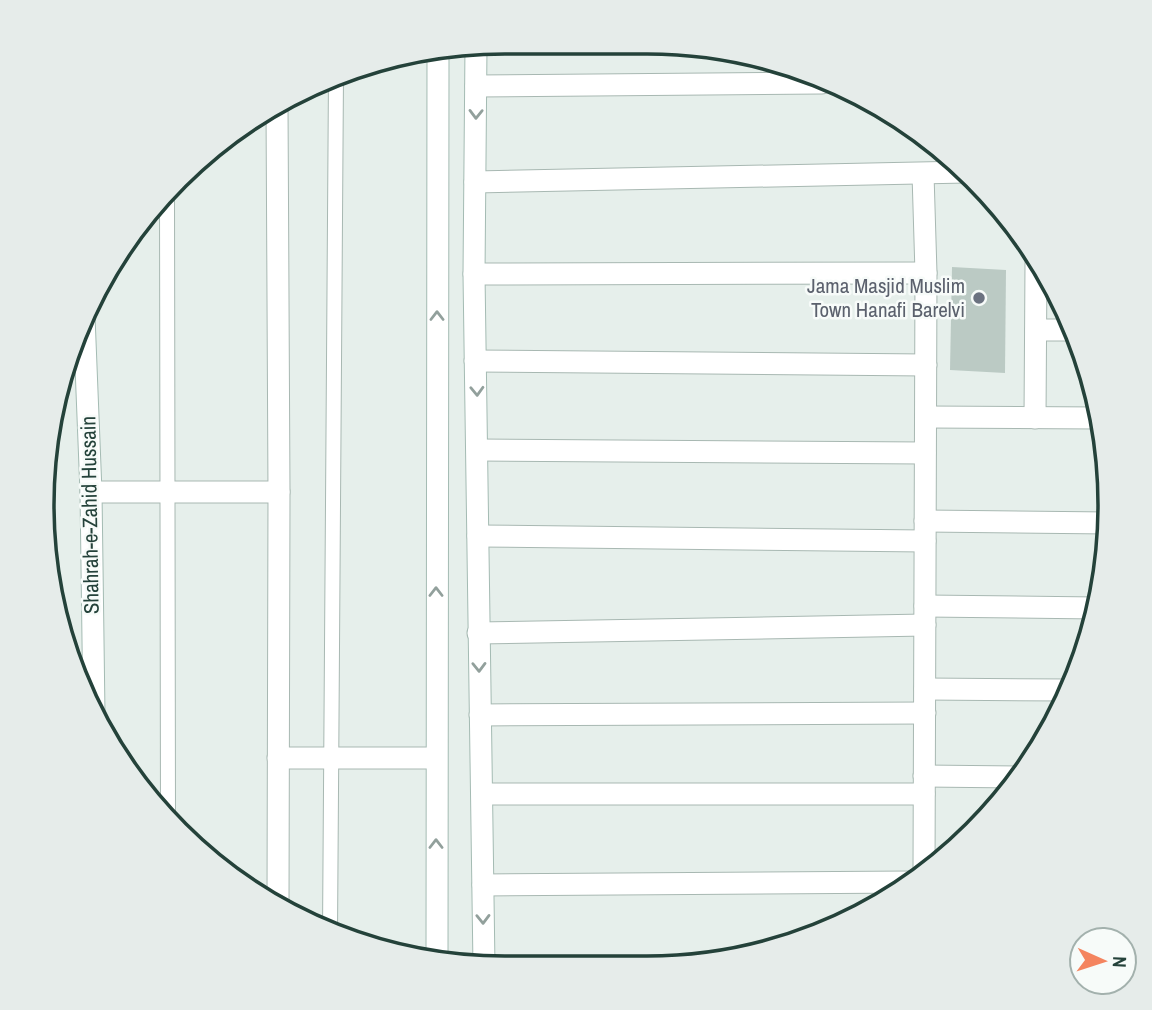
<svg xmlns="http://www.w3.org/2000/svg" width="1152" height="1010" font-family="'Archivo Narrow',sans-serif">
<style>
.building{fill:#bbcac4}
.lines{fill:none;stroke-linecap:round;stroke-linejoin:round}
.lane-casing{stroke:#a8b8b2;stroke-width:16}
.street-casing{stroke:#a8b8b2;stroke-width:23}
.secondary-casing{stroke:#a4bbb3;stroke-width:23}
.lane{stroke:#fff;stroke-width:14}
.street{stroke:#fff;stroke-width:21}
.secondary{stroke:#fff;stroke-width:21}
.oneway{stroke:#92a09c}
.worship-dot{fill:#6b7280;stroke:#f7fbf9;stroke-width:2.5}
.labels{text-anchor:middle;stroke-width:5;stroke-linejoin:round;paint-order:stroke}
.worship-label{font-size:21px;fill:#5b616d;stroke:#f7fbf9;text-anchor:end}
.street-label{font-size:21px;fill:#24423a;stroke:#f7fbf9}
.rim{fill:none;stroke:#24423a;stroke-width:3.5}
</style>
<rect width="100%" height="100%" fill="#e6efeb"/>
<path class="building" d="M952 267 1006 270 1005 373 950 370Z"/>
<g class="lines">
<g class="lane-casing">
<g id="lane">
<path d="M167 192 168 821"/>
<path d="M330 933 336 76"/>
</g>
</g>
<g class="street-casing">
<g id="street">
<path d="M476 86 822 83"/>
<path d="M277 105 279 492"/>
<path d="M923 174 926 273 924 873"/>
<path d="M475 182 966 172"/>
<path d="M474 274 926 273"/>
<path d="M1036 330H1071"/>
<path d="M475 361 926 365"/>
<path d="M926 417 1100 418"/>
<path d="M1035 418 1036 264"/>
<path d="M479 450 925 453"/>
<path d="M91 492H279L278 906"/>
<path d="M925 521 1109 523"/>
<path d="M478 536 925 541"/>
<path d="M925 606 1097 608"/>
<path d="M478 633 925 625"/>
<path d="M925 689 1070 690"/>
<path d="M480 715 925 713"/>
<path d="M278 758H436"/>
<path d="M924 776 1020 777"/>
<path d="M483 794H924"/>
<path d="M483 885 911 882"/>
</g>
</g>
<g class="secondary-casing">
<g id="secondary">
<path d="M476 46 474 274 484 966"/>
<path d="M84 316 91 492 94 714"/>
<path d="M437 961 438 51"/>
</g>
</g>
<use href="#lane" class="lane"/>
<use href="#street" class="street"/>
<use href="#secondary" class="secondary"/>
</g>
<defs><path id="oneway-chevron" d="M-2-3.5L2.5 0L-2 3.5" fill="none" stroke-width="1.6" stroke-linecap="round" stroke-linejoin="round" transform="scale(1.75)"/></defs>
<g class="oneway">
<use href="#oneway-chevron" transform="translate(476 114) rotate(91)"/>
<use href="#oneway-chevron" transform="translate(437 316) rotate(-90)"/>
<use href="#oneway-chevron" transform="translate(477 391) rotate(88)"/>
<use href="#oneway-chevron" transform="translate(436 592) rotate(-90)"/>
<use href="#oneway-chevron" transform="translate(479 667) rotate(89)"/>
<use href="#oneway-chevron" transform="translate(436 844) rotate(-90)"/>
<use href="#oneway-chevron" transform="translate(483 919) rotate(89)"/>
</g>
<circle class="worship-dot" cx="979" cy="298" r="7"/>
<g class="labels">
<g class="worship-label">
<text x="965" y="293">Jama Masjid Muslim<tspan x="965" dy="24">Town Hanafi Barelvi</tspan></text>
</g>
<g class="street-label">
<text transform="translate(90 515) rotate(-91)" y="7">Shahrah-e-Zahid Hussain</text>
</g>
</g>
<path d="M0 0H1152V1010H0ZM505 54H647A451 451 0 0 1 1098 505V505A451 451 0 0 1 647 956H505A451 451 0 0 1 54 505V505A451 451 0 0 1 505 54Z" fill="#e6ecea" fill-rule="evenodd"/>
<path class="rim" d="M505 54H647A451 451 0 0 1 1098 505V505A451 451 0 0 1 647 956H505A451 451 0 0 1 54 505V505A451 451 0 0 1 505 54Z"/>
<g transform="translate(1103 961) rotate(93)"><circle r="33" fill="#f7fbf9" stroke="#a3b1ad" stroke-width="2"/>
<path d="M0-5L12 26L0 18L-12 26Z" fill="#f4845f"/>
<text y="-10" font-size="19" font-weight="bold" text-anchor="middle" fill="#24423a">N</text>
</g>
</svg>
